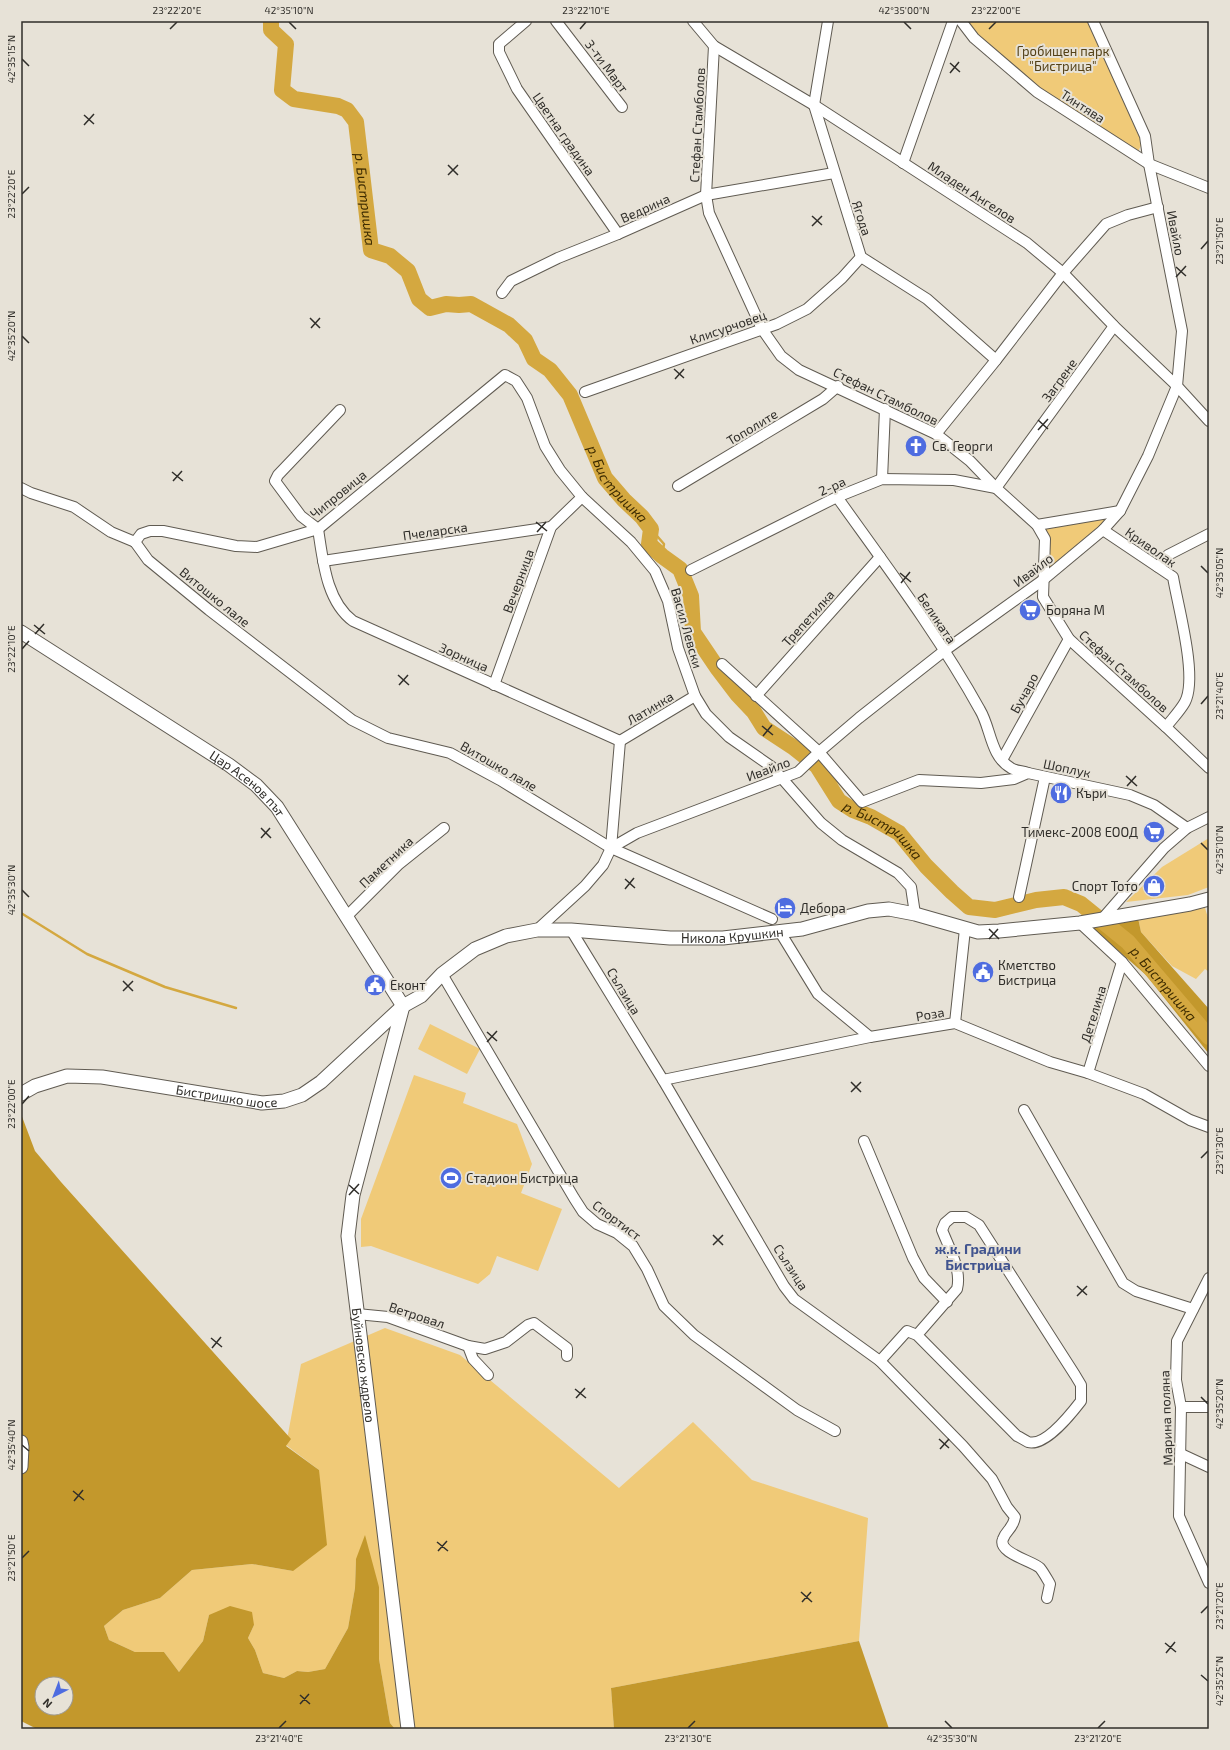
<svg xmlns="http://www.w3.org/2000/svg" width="1230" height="1750" font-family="'Exo 2',sans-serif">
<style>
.green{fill:#f0ca78}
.forest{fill:#c3982c;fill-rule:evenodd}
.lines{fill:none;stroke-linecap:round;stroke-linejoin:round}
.stream{stroke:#d4a840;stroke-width:2.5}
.river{stroke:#d4a840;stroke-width:16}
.minor-casing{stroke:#605b52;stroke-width:12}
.tertiary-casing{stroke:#605b52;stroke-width:15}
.minor{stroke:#fff;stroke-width:10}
.tertiary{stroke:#fff;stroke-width:13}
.ticks{fill:none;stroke:#302e2a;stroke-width:1.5}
.labels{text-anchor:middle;stroke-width:4;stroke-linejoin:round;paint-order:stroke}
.park-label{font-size:13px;fill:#534016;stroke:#e7e2d7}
.street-label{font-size:13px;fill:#302e2a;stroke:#e7e2d7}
.poi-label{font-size:13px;fill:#302e2a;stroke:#e7e2d7;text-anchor:start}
.water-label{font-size:14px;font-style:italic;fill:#3e2c00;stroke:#e7e2d7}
.neighbourhood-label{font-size:14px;font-weight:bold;fill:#41548f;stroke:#e7e2d7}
.neatline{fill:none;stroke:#302e2a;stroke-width:1.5}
.ticks-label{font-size:10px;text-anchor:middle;fill:#302e2a}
</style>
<rect width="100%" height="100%" fill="#e7e2d7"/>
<g class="green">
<path d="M967 21H1087L1142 143 1138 152 1038 87 976 34Z"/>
<path d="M1120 511 1043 580 1045 539 1037 525Z"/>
<path d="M1209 838V887L1188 895 1126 902 1162 867Z"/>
<path d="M1205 908 1209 921V972L1205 969 1196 979 1172 966 1141 932 1138 918Z"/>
<path d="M430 1024 480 1049 467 1074 418 1049Z"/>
<path d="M414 1075 466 1093 463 1103 517 1124 532 1164 521 1193 562 1209 538 1271 497 1256 490 1274 478 1284 371 1246 361 1247V1219Z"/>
<path d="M385 1328 460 1355 619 1488 693 1422 752 1480 868 1518 859 1641 611 1688 614 1729H395L390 1723 379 1659V1587L356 1559 355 1588 348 1628 325 1669 308 1672 297 1671 284 1678 263 1673 255 1650 248 1638 254 1625 209 1615 203 1641 179 1672 164 1652H135L109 1640 104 1626 123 1610 160 1598 192 1570 252 1564 293 1571 319 1470 286 1445 301 1364Z"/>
</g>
<g class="forest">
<path d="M1138 918 1141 932 1209 1009V1054L1146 975 1090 926Z"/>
<path d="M21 1114 35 1151 61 1182 291 1439 286 1446 319 1470 327 1545 293 1571 252 1564 192 1570 160 1598 123 1610 104 1626 109 1640 135 1652H164L179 1672 203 1641 209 1615 230 1606 252 1612 254 1625 248 1638 255 1650 263 1673 284 1678 297 1671 308 1672 325 1669 348 1628 355 1588 356 1559 365 1535 379 1587V1659L390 1723 395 1729H37L21 1721ZM42 1684H66V1708H42Z"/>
<path d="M859 1641 889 1729H614L611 1688Z"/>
</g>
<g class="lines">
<g class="stream">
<path d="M651 529 664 544 662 556"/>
<path d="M817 766 839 783 850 795"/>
<path d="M859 805 871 817"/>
<path d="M21 913 87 954 165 987 236 1008"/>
</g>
<path class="river" id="s1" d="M271 21V30L286 44 282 90 294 99 338 106 347 110 356 122 371 250 390 256 408 271 419 299 430 308 446 304 459 305 471 304 509 325 525 340 534 359 550 370 570 395 605 478 624 500 642 517 651 529 649 544 662 556 680 569 691 596 693 632 718 669 737 694 754 712 764 728 793 747 817 766 839 801 853 810 871 817 899 833 926 866 952 892 969 907 995 910 1036 900 1064 897 1081 904 1128 942 1209 1037"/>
<g class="minor-casing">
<g id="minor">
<path d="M526 21 499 44V52L517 89 618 234"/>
<path d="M556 21 622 107"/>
<path d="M693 21 714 46 814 105 1027 243 1063 273 1114 326 1177 386 1209 421"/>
<path d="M828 21 814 105 861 257 927 299 996 360"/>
<path d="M961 21 974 38 1037 92 1149 164 1209 188"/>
<path d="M714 46 706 195 709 213 762 329 781 356 799 370 936 434 970 461 996 488 1037 525 1045 539 1043 597 1069 639 1166 727 1209 768"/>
<path d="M903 163 953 21"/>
<path d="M502 293 511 281 558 258 618 234 706 195 834 173"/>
<path d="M585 392 777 324 807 309 842 278 861 257"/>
<path d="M340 410 278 475 275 481 301 516 318 529C323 560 326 601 353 621L620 741"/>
<path d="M936 434 996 360 1063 273 1106 224 1128 215 1158 207"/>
<path d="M882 479 885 409"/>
<path d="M678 486 823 399 838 386"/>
<path d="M21 488 31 493 74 507 111 532 135 542"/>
<path d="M837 497C887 567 939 636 980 710 991 728 990 756 1011 768 1015 771 1023 771 1028 773"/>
<path d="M1037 525 1120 511"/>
<path d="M1103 530 1173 577C1178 607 1198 677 1185 702 1180 711 1172 719 1166 727"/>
<path d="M135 542 141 534 150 531H163L236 546 257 547 318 529 505 375 516 381 527 398 545 446 560 470 582 497 631 542 655 571 668 601 678 648 695 696 706 714 729 737 772 767 821 823 842 840 898 873 911 887 915 914"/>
<path d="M135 542 148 560 209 610 352 720 388 738 450 753 500 780 611 848 772 919"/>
<path d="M323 561 551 527"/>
<path d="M1158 567 1168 555 1209 534"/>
<path d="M691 570 837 497 882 479 954 480 996 488 1114 326"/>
<path d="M722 664 819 752 862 802 919 780 981 783 1014 779 1028 773 1130 795 1154 805 1187 828"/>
<path d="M494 685 551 527 582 497"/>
<path d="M756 696 880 557"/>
<path d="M620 741 695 696"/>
<path d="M1002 760 1069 639"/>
<path d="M611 848 620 741"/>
<path d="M1019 897 1045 777"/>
<path d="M347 916 399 864 444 828"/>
<path d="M1103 918 1164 848 1187 828 1209 817"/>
<path d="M1080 923 1122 962 1209 1066"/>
<path d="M537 930 585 886 603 865 611 848 637 833 798 772 819 752 859 718 944 651 1043 580 1103 530 1120 511 1148 456 1177 386 1182 331 1149 164 1145 136 1093 21"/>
<path d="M571 930 663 1080 784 1286 794 1299 880 1361 963 1446 992 1479 1007 1507 1015 1517C1013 1529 1006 1530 1003 1539 997 1553 1033 1561 1040 1568 1044 1573 1047 1579 1050 1584L1047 1598"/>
<path d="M780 932 818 994 870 1037"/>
<path d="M442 974 574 1198 583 1212 597 1224 617 1233 633 1246 647 1269 664 1306 694 1335 797 1410 835 1431"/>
<path d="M955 1023 965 929"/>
<path d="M1088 1073 1122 962"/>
<path d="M663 1080 870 1037 955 1023 1050 1062 1088 1073 1144 1094 1190 1120 1209 1127"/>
<path d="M1024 1110 1123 1283 1136 1291 1193 1309"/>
<path d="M864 1141 913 1258 924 1278 947 1302"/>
<path d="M1209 1278 1177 1341 1176 1380 1181 1407 1179 1516 1209 1583"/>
<path d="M357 1314 388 1317 468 1346 485 1349 506 1342 528 1325 534 1323 567 1348V1356"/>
<path d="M468 1346 473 1359 488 1375"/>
<path d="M880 1361 907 1331 917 1335 1017 1436C1020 1437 1024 1440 1028 1442 1045 1447 1071 1414 1081 1401V1385L1075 1375 979 1225 966 1217H952L945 1223 942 1230C949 1248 962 1270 957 1289L917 1335"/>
<path d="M1181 1407H1209"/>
<path d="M1181 1454 1209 1467"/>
</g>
</g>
<g class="tertiary-casing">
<g id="tertiary">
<path id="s2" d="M21 632 229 765 256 785 277 807 403 1006"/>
<path id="s3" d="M403 1006 353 1195 348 1236 408 1729"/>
<path id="s4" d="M21 1094 35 1086 67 1076 102 1077 262 1103 284 1101 302 1095 321 1082 403 1006 421 996 442 974 475 949 506 936 537 930H571L670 938H723L802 929 868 911 889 909 915 914 978 932 999 931 1080 923 1190 904 1209 899"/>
<path d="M21 1442 22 1447 21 1467"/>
</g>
</g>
<use href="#minor" class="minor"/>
<use href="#tertiary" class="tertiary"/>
</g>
<path class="ticks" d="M289 22 296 29M904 22 911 29M170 29 177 22M580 29 586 22M989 29 996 22M22 59 29 66M950 63 960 72M950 73 959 62M84 115 94 124M84 125 94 114M448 165 458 175M448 175 458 165M22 194 29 187M812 216 822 225M812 226 822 216M1201 249 1208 241M1176 267 1186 276M1176 277 1186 266M310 318 320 328M311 328 320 318M22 336 29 343M674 369 684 378M675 379 684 369M1038 420 1048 429M1038 430 1048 419M172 472 183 481M173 481 182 471M536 522 547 531M537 532 546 522M1201 566 1208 573M900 573 911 582M901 583 910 572M34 625 45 634M35 634 44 624M22 649 29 641M398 675 409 685M399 685 408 675M1201 704 1208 696M762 726 773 735M763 736 772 725M1126 776 1137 786M1127 786 1136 776M261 828 271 838M261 838 270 828M1201 843 1208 850M625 879 635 888M625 889 634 878M22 890 29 897M989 929 999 939M989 939 998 929M123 981 133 991M123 991 133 981M487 1032 497 1041M487 1042 497 1031M851 1082 861 1092M851 1092 861 1082M22 1104 29 1096M1201 1158 1208 1151M349 1185 359 1194M349 1195 359 1184M713 1235 723 1245M713 1245 723 1235M1077 1286 1087 1295M1077 1296 1087 1286M211 1338 222 1347M212 1348 221 1337M575 1389 586 1398M1201 1397 1208 1404M576 1398 585 1388M939 1439 949 1448M22 1445 29 1451M940 1449 949 1439M73 1491 84 1500M74 1501 83 1490M437 1542 448 1551M438 1551 447 1541M22 1558 29 1551M801 1592 812 1602M802 1602 811 1592M1201 1613 1208 1606M1165 1643 1176 1652M1166 1653 1175 1642M1201 1675 1208 1681M300 1695 310 1704M300 1704 309 1694M945 1721 952 1728M279 1728 286 1721M688 1728 695 1721M1098 1728 1105 1721"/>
<defs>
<g id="church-disc" transform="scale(1.15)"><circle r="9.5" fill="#4e6ce0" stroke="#e7e2d7"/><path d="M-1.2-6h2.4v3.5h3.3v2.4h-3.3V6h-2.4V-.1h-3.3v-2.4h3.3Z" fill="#fff"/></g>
<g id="supermarket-disc" transform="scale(1.15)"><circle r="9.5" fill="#4e6ce0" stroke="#e7e2d7"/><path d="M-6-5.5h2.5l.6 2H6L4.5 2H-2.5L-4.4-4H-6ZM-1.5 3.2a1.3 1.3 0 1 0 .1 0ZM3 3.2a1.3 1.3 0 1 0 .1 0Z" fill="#fff"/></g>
<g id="restaurant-disc" transform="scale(1.15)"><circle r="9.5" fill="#4e6ce0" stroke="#e7e2d7"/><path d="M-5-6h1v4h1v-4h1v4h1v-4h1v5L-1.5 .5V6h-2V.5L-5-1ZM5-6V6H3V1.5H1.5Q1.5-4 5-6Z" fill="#fff"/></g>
<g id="shop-disc" transform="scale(1.15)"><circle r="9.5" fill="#4e6ce0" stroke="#e7e2d7"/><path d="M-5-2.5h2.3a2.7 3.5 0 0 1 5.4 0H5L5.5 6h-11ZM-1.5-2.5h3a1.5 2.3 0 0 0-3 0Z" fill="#fff"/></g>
<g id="hotel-disc" transform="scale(1.15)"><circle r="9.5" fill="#4e6ce0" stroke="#e7e2d7"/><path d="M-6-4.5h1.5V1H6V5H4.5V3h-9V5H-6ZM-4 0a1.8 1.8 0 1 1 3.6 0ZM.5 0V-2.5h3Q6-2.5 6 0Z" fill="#fff"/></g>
<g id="civic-disc" transform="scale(1.15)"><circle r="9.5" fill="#4e6ce0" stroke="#e7e2d7"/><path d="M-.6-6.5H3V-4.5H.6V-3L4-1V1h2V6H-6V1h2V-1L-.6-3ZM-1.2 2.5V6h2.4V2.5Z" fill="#fff"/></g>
<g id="stadium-disc" transform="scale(1.15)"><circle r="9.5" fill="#4e6ce0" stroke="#e7e2d7"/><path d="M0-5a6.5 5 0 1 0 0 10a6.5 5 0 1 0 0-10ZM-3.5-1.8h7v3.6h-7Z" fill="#fff"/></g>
</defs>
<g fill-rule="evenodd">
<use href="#church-disc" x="916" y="446"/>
<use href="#supermarket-disc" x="1030" y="610"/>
<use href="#restaurant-disc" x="1061" y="793"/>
<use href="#supermarket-disc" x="1154" y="832"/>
<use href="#shop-disc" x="1154" y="886"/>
<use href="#hotel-disc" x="785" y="908"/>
<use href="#civic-disc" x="983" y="972"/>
<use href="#civic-disc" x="375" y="985"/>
<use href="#stadium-disc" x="451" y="1178"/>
</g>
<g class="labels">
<g class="park-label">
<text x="1063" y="56">Гробищен парк<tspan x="1063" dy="15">"Бистрица"</tspan></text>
</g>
<g class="street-label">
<text transform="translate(607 66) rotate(53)" y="5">3-ти Март</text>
<text transform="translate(1083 106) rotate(33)" y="5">Тинтява</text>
<text transform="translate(697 125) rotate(-87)" y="5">Стефан Стамболов</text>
<text transform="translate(564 134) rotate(55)" y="5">Цветна градина</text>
<text transform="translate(972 192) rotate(33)" y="5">Младен Ангелов</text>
<text transform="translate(645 208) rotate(-24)" y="5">Ведрина</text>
<text transform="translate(862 218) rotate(72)" y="5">Ягода</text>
<text transform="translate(1176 233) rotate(79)" y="5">Ивайло</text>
<text transform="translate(728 327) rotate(-19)" y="5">Клисурчовец</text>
<text transform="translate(1059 380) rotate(-54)" y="5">Загрене</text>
<text transform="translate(886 396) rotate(26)" y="5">Стефан Стамболов</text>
<text transform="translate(752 427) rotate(-31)" y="5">Тополите</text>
<text transform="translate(832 486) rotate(-24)" y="5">2-ра</text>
<text transform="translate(338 494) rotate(-39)" y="5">Чипровица</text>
<text transform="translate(435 531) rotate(-8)" y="5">Пчеларска</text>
<text transform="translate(1151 547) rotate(35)" y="5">Криволак</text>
<text transform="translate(1033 570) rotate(-37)" y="5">Ивайло</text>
<text transform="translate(518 581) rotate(-70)" y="5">Вечерница</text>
<text transform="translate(215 597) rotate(39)" y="5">Витошко лале</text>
<text transform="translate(808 618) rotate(-48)" y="5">Трепетилка</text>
<text transform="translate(937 618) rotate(56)" y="5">Беликата</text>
<text transform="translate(687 628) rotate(74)" y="5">Васил Левски</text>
<text transform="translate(464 657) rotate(24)" y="5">Зорница</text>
<text transform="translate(1124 671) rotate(42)" y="5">Стефан Стамболов</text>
<text transform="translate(1024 693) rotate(-61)" y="5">Бучаро</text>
<text transform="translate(650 708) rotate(-31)" y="5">Латинка</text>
<text transform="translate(499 766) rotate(30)" y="5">Витошко лале</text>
<text transform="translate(1067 768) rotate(12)" y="5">Шоплук</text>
<text transform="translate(768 769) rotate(-21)" y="5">Ивайло</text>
<text dy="5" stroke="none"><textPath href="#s2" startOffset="273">Цар Асенов път</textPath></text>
<text transform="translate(386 862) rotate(-43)" y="5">Паметника</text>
<text dy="5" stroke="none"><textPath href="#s4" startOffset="776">Никола Крушкин</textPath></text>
<text transform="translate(624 991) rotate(59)" y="5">Сълзица</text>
<text transform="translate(930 1014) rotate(-10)" y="5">Роза</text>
<text transform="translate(1093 1014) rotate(-73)" y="5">Детелина</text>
<text dy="5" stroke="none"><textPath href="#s4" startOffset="211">Бистришко шосе</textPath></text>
<text transform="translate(617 1220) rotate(37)" y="5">Спортист</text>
<text transform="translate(791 1267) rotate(57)" y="5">Сълзица</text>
<text transform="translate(417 1315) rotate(18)" y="5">Ветровал</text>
<text dy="5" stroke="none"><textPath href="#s3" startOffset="367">Буйновско ждрело</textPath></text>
<text transform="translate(1166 1418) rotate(-92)" y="5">Марина поляна</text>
</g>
<g class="poi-label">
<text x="932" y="451">Св. Георги</text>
<text x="1046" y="615">Боряна М</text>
<text x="1076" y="798">Къри</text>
<text x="1138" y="837" text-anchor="end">Тимекс-2008 ЕООД</text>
<text x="1138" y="891" text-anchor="end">Спорт Тото</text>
<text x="800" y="913">Дебора</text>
<text x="998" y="970">Кметство<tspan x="998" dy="15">Бистрица</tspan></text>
<text x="390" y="990">Еконт</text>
<text x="466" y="1183">Стадион Бистрица</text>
</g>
<g class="water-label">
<text dy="5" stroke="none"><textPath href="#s1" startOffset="238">р. Бистришка</textPath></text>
<text dy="5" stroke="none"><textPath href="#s1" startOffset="658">р. Бистришка</textPath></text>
<text dy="5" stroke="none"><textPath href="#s1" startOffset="1115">р. Бистришка</textPath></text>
<text dy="5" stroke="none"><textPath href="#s1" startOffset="1462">р. Бистришка</textPath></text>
</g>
<g class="neighbourhood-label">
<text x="978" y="1254">ж.к. Градини<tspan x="978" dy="16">Бистрица</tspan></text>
</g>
</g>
<rect width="1230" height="1750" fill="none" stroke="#e7e2d7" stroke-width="44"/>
<g transform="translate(54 1696) rotate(222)"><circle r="19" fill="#e7e2d7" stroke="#9e9a92"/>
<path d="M0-3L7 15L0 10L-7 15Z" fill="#4e6ce0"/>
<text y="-6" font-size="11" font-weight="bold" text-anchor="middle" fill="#302e2a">N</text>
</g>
<rect x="22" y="22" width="1186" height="1706" class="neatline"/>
<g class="ticks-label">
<text x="177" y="14">23°22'20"E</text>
<text x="289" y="14">42°35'10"N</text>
<text x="586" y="14">23°22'10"E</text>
<text x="904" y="14">42°35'00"N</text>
<text x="996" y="14">23°22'00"E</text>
<text transform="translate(11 59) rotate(-90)" y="4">42°35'15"N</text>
<text transform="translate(11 194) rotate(-90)" y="4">23°22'20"E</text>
<text transform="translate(1219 241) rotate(-90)" y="4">23°21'50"E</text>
<text transform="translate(11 336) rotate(-90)" y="4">42°35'20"N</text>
<text transform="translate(1219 573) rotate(-90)" y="4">42°35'05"N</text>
<text transform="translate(11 649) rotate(-90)" y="4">23°22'10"E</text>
<text transform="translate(1219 696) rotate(-90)" y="4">23°21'40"E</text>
<text transform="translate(1219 850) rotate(-90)" y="4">42°35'10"N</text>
<text transform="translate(11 890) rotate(-90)" y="4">42°35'30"N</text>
<text transform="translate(11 1104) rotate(-90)" y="4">23°22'00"E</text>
<text transform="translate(1219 1151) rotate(-90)" y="4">23°21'30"E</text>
<text transform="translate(1219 1404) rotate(-90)" y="4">42°35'20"N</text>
<text transform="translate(11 1445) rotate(-90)" y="4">42°35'40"N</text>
<text transform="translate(11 1558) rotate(-90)" y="4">23°21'50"E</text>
<text transform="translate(1219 1606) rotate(-90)" y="4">23°21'20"E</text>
<text transform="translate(1219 1681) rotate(-90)" y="4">42°35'25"N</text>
<text x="279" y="1742">23°21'40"E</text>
<text x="688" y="1742">23°21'30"E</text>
<text x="952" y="1742">42°35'30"N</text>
<text x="1098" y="1742">23°21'20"E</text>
</g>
</svg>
